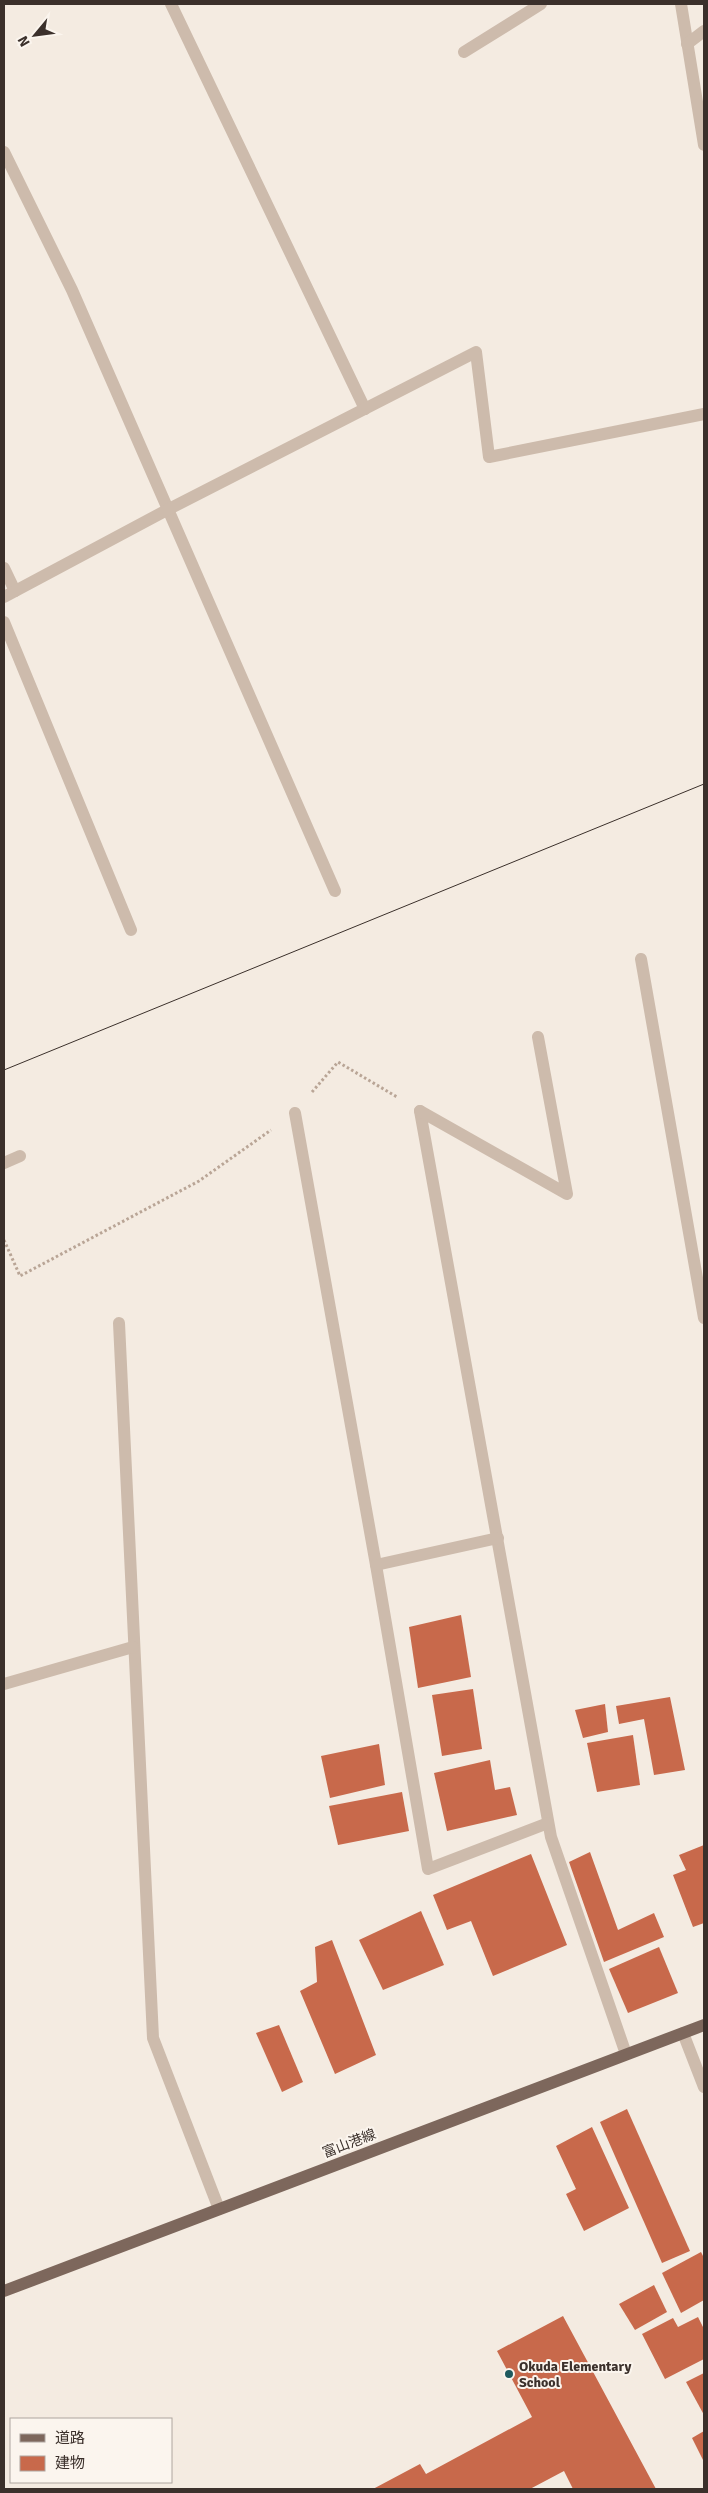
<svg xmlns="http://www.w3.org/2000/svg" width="708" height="2493" font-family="Signika,'Noto Sans JP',sans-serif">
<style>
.building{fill:#c8694b}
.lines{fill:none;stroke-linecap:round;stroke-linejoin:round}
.path{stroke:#b9a596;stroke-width:3;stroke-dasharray:2.5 2.5;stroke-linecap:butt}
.minor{stroke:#cdbbac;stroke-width:12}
.major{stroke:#7d675c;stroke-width:12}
.tram{stroke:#3b302b;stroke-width:1}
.poi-dot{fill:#1f5a5e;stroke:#fbf5ee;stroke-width:2}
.labels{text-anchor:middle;stroke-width:4;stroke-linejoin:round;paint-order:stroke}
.street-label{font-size:14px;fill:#3b302b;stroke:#fbf5ee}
.poi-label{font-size:14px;font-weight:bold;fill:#3b302b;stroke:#fbf5ee;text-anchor:start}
</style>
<rect width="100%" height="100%" fill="#f4ebe1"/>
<g class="building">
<path d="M461 1615 471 1677 418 1688 409 1627Z"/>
<path d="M473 1689 482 1749 442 1756 432 1695Z"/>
<path d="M670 1697 685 1770 654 1775 644 1719 619 1724 616 1706Z"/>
<path d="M605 1704 608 1732 583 1738 575 1710Z"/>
<path d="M633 1735 640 1785 597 1792 587 1743Z"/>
<path d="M379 1744 385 1785 330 1798 321 1756Z"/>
<path d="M490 1760 495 1790 510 1787 517 1815 447 1831 434 1773Z"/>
<path d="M402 1792 409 1831 338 1845 329 1806Z"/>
<path d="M704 1845V1923L693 1927 673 1875 686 1870 679 1855Z"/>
<path d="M590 1852 618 1930 654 1913 664 1937 604 1962 569 1862Z"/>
<path d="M531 1854 567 1945 493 1976 471 1921 447 1930 433 1895Z"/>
<path d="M421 1911 444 1965 383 1990 359 1940Z"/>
<path d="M332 1940 376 2055 335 2074 300 1991 317 1982 315 1947Z"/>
<path d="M659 1947 678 1993 628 2013 609 1969Z"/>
<path d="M279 2025 303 2082 282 2092 256 2033Z"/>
<path d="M627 2109 690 2251 662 2263 600 2122Z"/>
<path d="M592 2127 629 2208 584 2231 566 2194 576 2189 556 2146Z"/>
<path d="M701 2252 704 2258V2300L681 2313 662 2273Z"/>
<path d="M654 2285 667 2312 635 2330 619 2304Z"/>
<path d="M563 2316 656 2489H573L564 2471 530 2489H373L420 2464 426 2474 532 2417 497 2351Z"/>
<path d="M698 2317 704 2329V2359L665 2379 642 2334 673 2318 678 2327Z"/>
<path d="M704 2373V2415L686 2382Z"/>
<path d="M704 2431V2462L692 2438Z"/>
</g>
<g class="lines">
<g class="path">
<path d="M312 1092 338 1062 397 1097"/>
<path d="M4 1240 20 1276 199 1181 271 1130"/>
</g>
<g class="minor">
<path d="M171 4 365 409"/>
<path d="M681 4 704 145"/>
<path d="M687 44 704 31"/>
<path d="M464 52 541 4"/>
<path d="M4 152 72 290 335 891"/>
<path d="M4 568 15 591"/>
<path d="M4 597 167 510 476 352 489 457 704 414"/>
<path d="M4 622 131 930"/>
<path d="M641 959 704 1318"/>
<path d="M420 1111 551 1837 626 2054"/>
<path d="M420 1111 567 1194 538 1037"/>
<path d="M295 1113 376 1565 498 1538"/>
<path d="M4 1163 20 1156"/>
<path d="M119 1323 153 2038 219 2209"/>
<path d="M376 1565 428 1869 548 1823"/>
<path d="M4 1684 133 1647"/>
<path d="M683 2033 704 2087"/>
</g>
<path class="major" d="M4 2291 704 2025"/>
<path class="tram" d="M4 1070 704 784"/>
</g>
<circle class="poi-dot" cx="509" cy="2374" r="5"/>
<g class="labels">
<g class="street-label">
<text transform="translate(349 2143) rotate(-21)" y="5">富山港線</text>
</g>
<g class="poi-label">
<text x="519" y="2371">Okuda Elementary<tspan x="519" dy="16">School</tspan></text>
</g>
</g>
<rect width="708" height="2493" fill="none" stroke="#3b302b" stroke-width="10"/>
<rect x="10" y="2418" width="162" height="65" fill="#fbf5ee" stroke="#aea6a0"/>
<rect x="20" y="2434" width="25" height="8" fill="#7d675c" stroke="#aea6a0"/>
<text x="55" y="2443" font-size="15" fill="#3b302b">道路</text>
<rect x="20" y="2456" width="25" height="15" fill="#c8694b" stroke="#aea6a0"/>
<text x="55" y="2468" font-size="15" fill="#3b302b">建物</text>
<g transform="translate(35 35) rotate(241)" stroke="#fbf5ee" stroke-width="4" paint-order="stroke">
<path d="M0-4L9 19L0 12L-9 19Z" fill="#3b302b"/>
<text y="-8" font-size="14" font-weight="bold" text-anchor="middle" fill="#3b302b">N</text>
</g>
</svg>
